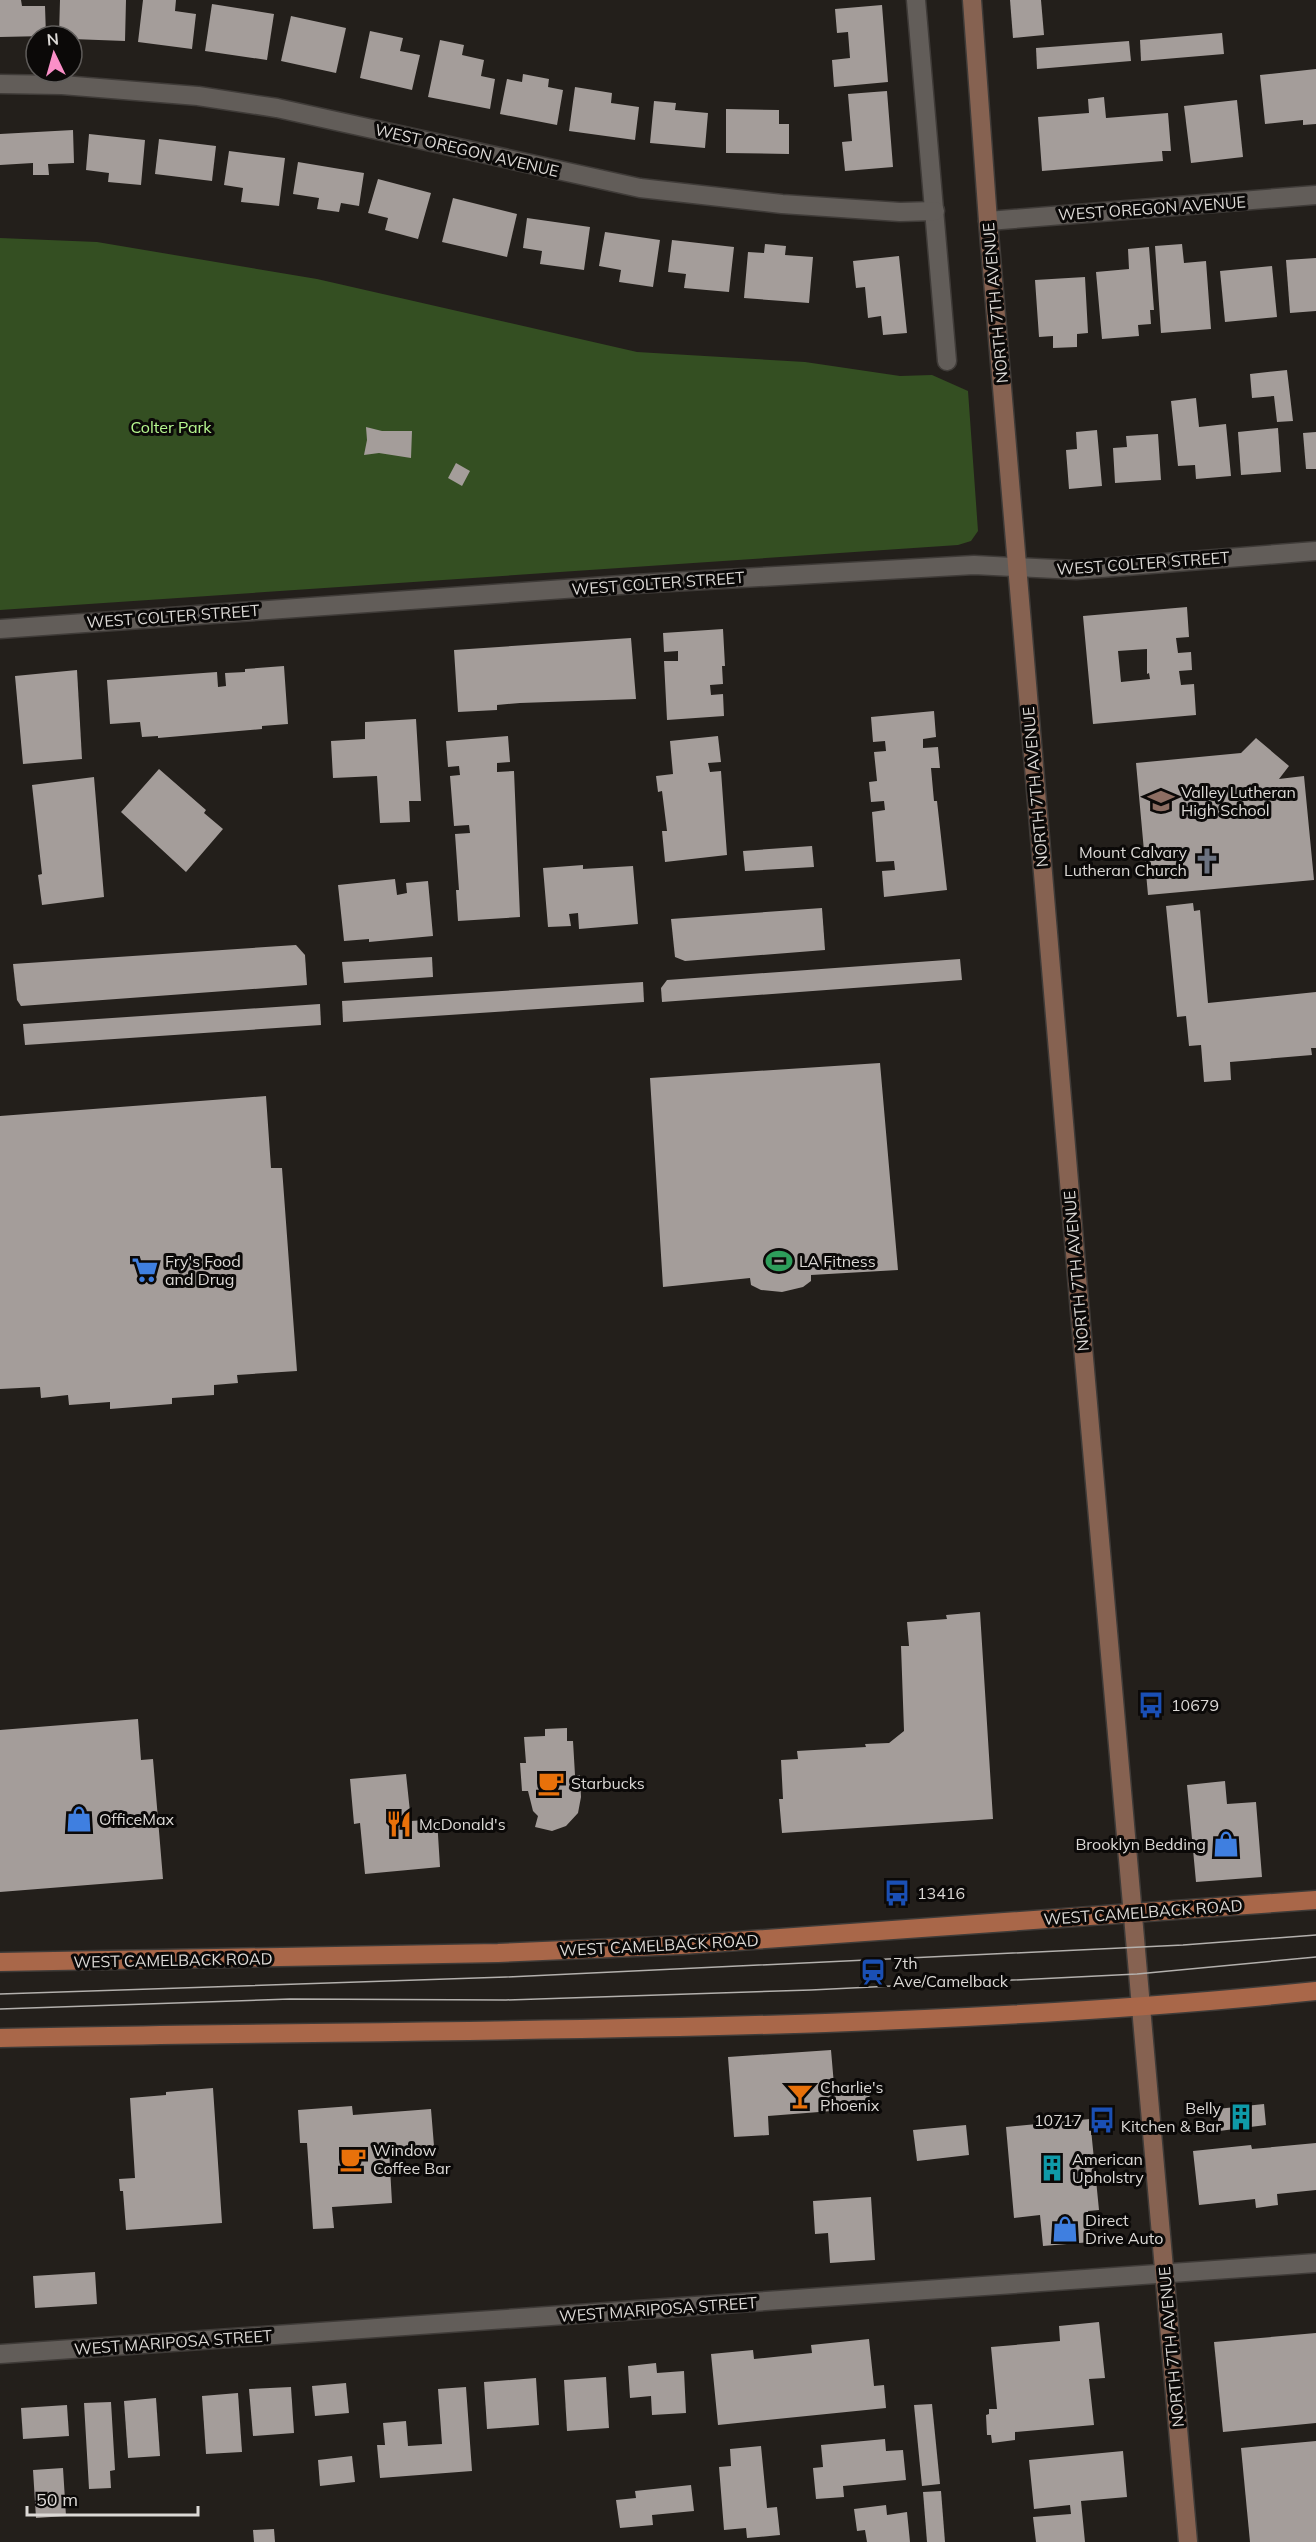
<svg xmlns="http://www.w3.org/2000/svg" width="1316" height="2542" font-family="Mulish,sans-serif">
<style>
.green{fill:#344f22}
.building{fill:#a49d9a;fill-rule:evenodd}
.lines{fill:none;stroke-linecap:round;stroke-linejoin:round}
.minor-casing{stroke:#3f3b38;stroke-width:21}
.tertiary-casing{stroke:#3f3b38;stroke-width:21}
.secondary-casing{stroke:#3f3b38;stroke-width:21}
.primary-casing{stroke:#3f3b38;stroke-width:21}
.minor{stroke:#625d59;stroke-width:18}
.tertiary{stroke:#625d59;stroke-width:18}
.secondary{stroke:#866251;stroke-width:18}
.primary{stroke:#a96749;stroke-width:18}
.tram{stroke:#b3b0ad;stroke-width:1.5}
.labels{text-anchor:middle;stroke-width:6;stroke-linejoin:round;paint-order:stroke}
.street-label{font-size:16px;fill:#dcd9d6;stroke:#0b0908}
.park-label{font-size:16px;fill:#b7f890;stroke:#0b0908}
.poi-label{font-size:16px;fill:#dcd9d6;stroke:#0b0908;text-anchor:start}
</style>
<rect width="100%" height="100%" fill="#231f1b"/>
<path class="green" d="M0 238 97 242 317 279 637 352 805 362 900 376 932 375 968 391 978 531 971 541 958 545 0 610Z"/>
<g class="building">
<path d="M0 0H21L22 6H45L46 36 0 37Z"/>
<path d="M60 0H126L125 41 72 39V36H59Z"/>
<path d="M143 0H176L175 11 196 14 192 49 138 42Z"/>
<path d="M1010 0H1041L1044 35 1013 38Z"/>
<path d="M212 4 274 14 267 60 205 51Z"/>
<path d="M882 5 888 82 834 87 832 60 850 58 848 32 837 33 835 9Z"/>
<path d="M291 16 346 28 336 73 281 61Z"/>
<path d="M370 31 403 38 400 51 420 55 412 90 360 78Z"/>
<path d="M1222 33 1224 54 1141 61 1140 40Z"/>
<path d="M440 40 464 45 462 55 484 60 481 76 495 79 490 109 428 97Z"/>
<path d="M1129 41 1131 61 1037 69 1036 48Z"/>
<path d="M1316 69V124L1303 125V120L1265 124 1260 75Z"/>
<path d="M523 74 549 79 548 87 563 90 557 125 500 114 507 79 522 82Z"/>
<path d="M575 87 612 93 611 103 639 107 635 140 569 131Z"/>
<path d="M887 91 893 167 845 171 842 142 852 141 848 94Z"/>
<path d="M1104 97 1106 118 1168 113 1171 151H1162L1163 161 1042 171 1038 117 1089 113 1088 99Z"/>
<path d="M1237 100 1243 157 1191 163 1184 106Z"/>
<path d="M654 101 676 103 675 110 708 113 705 148 650 143Z"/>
<path d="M726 109 779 110V124H789V154L726 153Z"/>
<path d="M73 130 74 163 48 164 49 175H33V163L0 165V134Z"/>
<path d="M89 134 145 140 141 185 108 182 109 173 86 170Z"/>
<path d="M159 139 216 146 212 181 155 174Z"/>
<path d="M229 151 285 158 279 206 241 202 243 188 224 185Z"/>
<path d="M298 162 364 173 359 206 341 203 339 212 317 209 319 198 293 194Z"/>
<path d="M378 179 431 193 418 239 385 230 388 218 368 213Z"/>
<path d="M453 198 517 214 507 257 442 242Z"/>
<path d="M527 218 590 227 584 270 540 264 542 251 523 248Z"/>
<path d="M605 232 660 240 653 287 619 282 621 270 599 266Z"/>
<path d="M672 240 734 247 729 292 684 288 686 274 668 272Z"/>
<path d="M765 244 786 246 785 255 813 257 809 303 744 298 748 252 764 253Z"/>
<path d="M1182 244 1184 263 1206 261 1211 329 1161 333 1155 246Z"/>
<path d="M1149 247 1154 310H1150L1151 324 1138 325 1139 336 1102 339 1096 272 1129 269 1128 249Z"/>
<path d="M899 256 907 333 883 335 881 316 868 318 865 287 856 288 853 261Z"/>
<path d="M1316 258V311L1290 313 1286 260Z"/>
<path d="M1272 266 1277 317 1225 322 1220 271Z"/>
<path d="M1085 277 1088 333 1077 334V347L1053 348V336L1039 337 1035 280Z"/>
<path d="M1287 370 1293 421 1277 422 1274 396 1252 398 1250 374Z"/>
<path d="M1196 398 1199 427 1226 424 1231 476 1196 479 1195 465 1178 466 1171 401Z"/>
<path d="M366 427 382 431H412L411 458 379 453 364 455 367 440Z"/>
<path d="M1278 428 1281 472 1241 475 1238 432Z"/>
<path d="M1097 430 1102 486 1069 489 1066 450 1077 449 1076 432Z"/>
<path d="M1316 432V469H1306L1303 433Z"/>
<path d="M1158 434 1161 480 1115 483 1113 448 1127 447 1126 436Z"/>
<path d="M456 463 470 471 462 486 448 478Z"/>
<path d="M1187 607 1189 637 1176 638 1178 653 1191 652 1192 670 1179 671 1181 685 1194 684 1196 715 1093 724 1083 616ZM1147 649V674L1149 673 1150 679 1121 682 1118 651Z"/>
<path d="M723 629 725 666H722L723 684 710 685 711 695 723 694 724 716 667 720 664 661H678V651L664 652 663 633Z"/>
<path d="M631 638 636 699 520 703 497 705V710L458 712 454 650Z"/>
<path d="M284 666 288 724 262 726V729L158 738V736L142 737 140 722 110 724 107 680 217 672 218 687 226 686 225 673 245 672V669Z"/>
<path d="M77 670 82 759 23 764 15 676Z"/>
<path d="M934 711 936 737 923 739V748L938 747 940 768H931L934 801H937L947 890 884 897 882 871 895 870 894 861 876 862 872 812 885 810 884 801 871 802 869 782 877 781 874 752 886 751 885 741 873 742 871 717Z"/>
<path d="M416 719 421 801H409L410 822 380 823 377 776 333 778 331 741 365 739V722Z"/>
<path d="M508 736 510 762 497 763V772L514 771 520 917 458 921 456 890H459L455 834 470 833 469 825 454 826 450 776 460 775 459 766 448 767 446 741Z"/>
<path d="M718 736 721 762 708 763 710 772 721 771 727 855 665 862 662 831H667L662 791 658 792 656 776 673 774 670 741Z"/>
<path d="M1256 738 1289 766 1279 779 1304 776 1314 880 1148 895 1136 763 1241 753Z"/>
<path d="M159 769 206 810 204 813 223 829 186 872 121 812Z"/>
<path d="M94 777 104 897 42 905 38 875 42 874 32 785Z"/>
<path d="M812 846 814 867 745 871 743 851Z"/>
<path d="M583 865V869L633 866 638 924 579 929 578 913 569 914 571 926 548 927 543 868Z"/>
<path d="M395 879 397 895 407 893 406 883 428 881 433 936 369 942V939L344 941 338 885Z"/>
<path d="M1193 903 1194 911 1200 910 1208 1003 1316 992V1048H1311L1312 1055 1230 1062 1231 1080 1204 1082 1201 1045 1189 1046 1186 1016 1177 1017 1166 906Z"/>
<path d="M822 908 825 950 685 961 675 957 671 919Z"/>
<path d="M296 945 305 955 307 985 21 1006 17 1000 13 964Z"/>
<path d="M432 957 433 977 344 983 342 962Z"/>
<path d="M960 959 962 980 662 1002 661 988 667 980Z"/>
<path d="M643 982 644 1002 343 1022 342 1001Z"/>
<path d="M320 1004 321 1025 25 1045 23 1024Z"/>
<path d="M880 1063 898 1270 811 1275V1281L803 1287 782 1292 761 1290 751 1285 750 1278 663 1287 650 1078Z"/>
<path d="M266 1096 271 1168H282L297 1371 237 1375 238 1383 214 1385V1395L172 1398V1404L110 1409V1402L69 1405 68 1395 41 1398 40 1387 0 1389V1116Z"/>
<path d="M980 1612 993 1819 782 1833 779 1799H783L781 1760 798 1759 797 1751 866 1747 865 1744 889 1743 904 1731 901 1646H909L907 1622 947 1619 946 1615Z"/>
<path d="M138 1719 141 1760 153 1759 163 1879 0 1892V1730Z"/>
<path d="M567 1728V1741H573L575 1775H580L581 1797 578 1813 566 1826 552 1831 535 1827 538 1816 533 1811 528 1791H522L520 1763H526L524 1737 545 1736V1729Z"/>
<path d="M406 1774 411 1821 437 1819 440 1867 365 1874 360 1823 354 1824 350 1779Z"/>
<path d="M1225 1781 1227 1804 1256 1802 1262 1877 1196 1882 1187 1785Z"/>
<path d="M831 2050 834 2085 869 2082 870 2108 768 2116 769 2135 734 2137 728 2057Z"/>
<path d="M213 2088 222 2223 126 2230 123 2191H120L119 2179 135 2178 130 2098 166 2095V2092Z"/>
<path d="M1264 2104 1266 2125 1219 2131 1217 2109Z"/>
<path d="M352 2106 353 2115 431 2109 434 2146 389 2149 392 2203 332 2207 334 2228 313 2229 307 2143H300L298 2110Z"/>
<path d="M1090 2119 1099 2210 1088 2211 1091 2242 1043 2246 1040 2215 1014 2218 1006 2127Z"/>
<path d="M966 2125 969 2155 917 2161 913 2130Z"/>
<path d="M1316 2143V2190L1277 2194 1278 2205 1256 2208 1255 2199 1199 2205 1193 2151 1251 2145 1252 2149Z"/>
<path d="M871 2197 875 2260 830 2263 828 2233 815 2234 813 2201Z"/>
<path d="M95 2272 97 2304 35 2308 33 2276Z"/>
<path d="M1099 2322 1105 2378 1089 2379 1094 2425 1015 2432V2440L992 2443 991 2435H987L986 2415 989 2414V2409H997L991 2347 1060 2341 1059 2326Z"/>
<path d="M1316 2333V2423L1223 2432 1214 2342Z"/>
<path d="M869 2339 874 2386 884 2385 886 2408 718 2425 711 2354 753 2350 754 2359 812 2353 811 2345Z"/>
<path d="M656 2363 657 2373 684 2371 686 2413 652 2415 651 2396 630 2398 628 2366Z"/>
<path d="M606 2377 609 2428 567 2431 564 2380Z"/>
<path d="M536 2378 539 2425 487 2429 484 2382Z"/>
<path d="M346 2383 349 2413 315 2416 312 2386Z"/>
<path d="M291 2387 294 2433 253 2436 249 2389Z"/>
<path d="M466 2387 472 2471 380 2478 377 2445H385L383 2423 406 2421 408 2446 442 2444 438 2389Z"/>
<path d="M238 2393 242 2452 206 2454 202 2396Z"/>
<path d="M156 2398 160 2456 128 2458 124 2401Z"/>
<path d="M111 2402 115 2470 110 2471 111 2488 89 2489 84 2403Z"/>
<path d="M932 2404 940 2484 922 2486 914 2405Z"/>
<path d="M67 2405 69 2436 23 2439 21 2408Z"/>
<path d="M885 2439 886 2451 903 2450 906 2480 843 2486 844 2497 816 2499 813 2468 823 2467 821 2445Z"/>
<path d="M1316 2441V2542H1250L1241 2448Z"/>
<path d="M761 2446 767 2508 777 2507 780 2535 747 2538 746 2528 724 2530 719 2467 731 2466 730 2449Z"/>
<path d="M1123 2451 1127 2497 1081 2501 1085 2542H1036L1033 2517 1071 2514 1070 2505 1034 2509 1029 2460Z"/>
<path d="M352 2456 355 2482 320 2486 318 2460Z"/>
<path d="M63 2468 66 2516 36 2518 33 2470Z"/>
<path d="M691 2485 694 2511 652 2515 653 2525 620 2528 616 2500 636 2498 635 2491Z"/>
<path d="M941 2491 945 2542H927L923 2492Z"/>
<path d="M886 2505 887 2515 907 2512 910 2542H867L865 2530 857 2531 854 2509Z"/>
<path d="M274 2529 275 2542H254L253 2530Z"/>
</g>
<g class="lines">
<g class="minor-casing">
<g id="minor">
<path d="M916 0 947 361"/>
<path d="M0 84 62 85 198 96 277 108 640 188 782 204 900 212 935 211"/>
<path d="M988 221 1316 195"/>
<path d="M0 2354 1316 2263"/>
</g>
</g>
<g class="tertiary-casing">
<path id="tertiary" d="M0 629 635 584 974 565 1076 570 1316 551"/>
</g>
<g class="secondary-casing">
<path id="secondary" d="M972 0 988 221 1081 1324 1188 2542"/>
</g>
<g class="primary-casing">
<g id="primary">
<path d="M0 1962 498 1953 681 1945 1316 1900"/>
<path d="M0 2038C439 2028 879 2036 1316 1991"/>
</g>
</g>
<use href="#minor" class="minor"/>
<use href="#tertiary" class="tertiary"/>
<use href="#secondary" class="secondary"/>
<use href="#primary" class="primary"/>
<g class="tram">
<path d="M0 1994 506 1977 1183 1945 1316 1935"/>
<path d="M0 2009 290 1999 506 2000 811 1990 1137 1974 1316 1957"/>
</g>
</g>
<defs>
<g id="school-bare" transform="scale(2.07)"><path d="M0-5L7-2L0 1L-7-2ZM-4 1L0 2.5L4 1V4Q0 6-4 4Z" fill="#8d6e63" stroke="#0b0908" stroke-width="2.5" paint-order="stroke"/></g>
<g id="church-bare" transform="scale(2.07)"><path d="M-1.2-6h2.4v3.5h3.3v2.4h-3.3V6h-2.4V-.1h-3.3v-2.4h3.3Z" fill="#6b7280" stroke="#0b0908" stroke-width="2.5" paint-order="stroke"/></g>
<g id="stadium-bare" transform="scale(2.07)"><path d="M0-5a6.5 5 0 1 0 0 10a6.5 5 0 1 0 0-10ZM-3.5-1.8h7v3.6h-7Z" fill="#2e9e5b" stroke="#0b0908" stroke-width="2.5" paint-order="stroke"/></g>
<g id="supermarket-bare" transform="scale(2.07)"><path d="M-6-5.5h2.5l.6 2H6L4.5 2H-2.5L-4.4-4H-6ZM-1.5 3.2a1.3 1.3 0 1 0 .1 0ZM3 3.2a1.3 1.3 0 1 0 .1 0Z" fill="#3f7fe0" stroke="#0b0908" stroke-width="2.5" paint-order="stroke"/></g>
<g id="bus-bare" transform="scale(2.07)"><path d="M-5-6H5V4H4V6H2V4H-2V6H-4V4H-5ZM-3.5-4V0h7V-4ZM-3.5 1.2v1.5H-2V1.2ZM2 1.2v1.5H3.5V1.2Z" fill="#1a4fb4" stroke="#0b0908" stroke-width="2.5" paint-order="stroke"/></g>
<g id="cafe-bare" transform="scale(2.07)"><path d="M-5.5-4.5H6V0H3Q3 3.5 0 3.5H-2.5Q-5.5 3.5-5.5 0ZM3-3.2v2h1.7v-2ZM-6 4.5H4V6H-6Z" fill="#e8710a" stroke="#0b0908" stroke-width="2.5" paint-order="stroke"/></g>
<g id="shop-bare" transform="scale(2.07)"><path d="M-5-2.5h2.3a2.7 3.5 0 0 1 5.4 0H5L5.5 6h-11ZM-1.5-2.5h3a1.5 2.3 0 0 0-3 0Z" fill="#3f7fe0" stroke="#0b0908" stroke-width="2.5" paint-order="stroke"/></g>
<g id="restaurant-bare" transform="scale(2.07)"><path d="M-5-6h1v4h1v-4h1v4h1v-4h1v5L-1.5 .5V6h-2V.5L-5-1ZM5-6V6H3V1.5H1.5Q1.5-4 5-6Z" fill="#e8710a" stroke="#0b0908" stroke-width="2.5" paint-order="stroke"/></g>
<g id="station-bare" transform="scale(2.07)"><path d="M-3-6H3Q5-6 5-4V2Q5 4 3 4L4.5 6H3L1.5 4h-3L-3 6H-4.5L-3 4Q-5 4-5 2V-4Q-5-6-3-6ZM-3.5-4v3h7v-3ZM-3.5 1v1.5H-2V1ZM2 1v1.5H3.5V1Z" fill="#1a4fb4" stroke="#0b0908" stroke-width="2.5" paint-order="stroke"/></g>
<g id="bar-bare" transform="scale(2.07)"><path d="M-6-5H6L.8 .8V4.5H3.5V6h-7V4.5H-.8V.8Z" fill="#e8710a" stroke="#0b0908" stroke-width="2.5" paint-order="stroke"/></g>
<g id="building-bare" transform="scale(2.07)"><path d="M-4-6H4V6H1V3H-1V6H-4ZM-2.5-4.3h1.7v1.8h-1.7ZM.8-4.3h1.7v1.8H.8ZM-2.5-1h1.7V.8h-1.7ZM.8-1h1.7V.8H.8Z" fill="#0f9aa8" stroke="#0b0908" stroke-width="2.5" paint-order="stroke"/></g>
</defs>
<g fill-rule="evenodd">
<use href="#school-bare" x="1161" y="801"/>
<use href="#church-bare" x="1207" y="861"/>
<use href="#stadium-bare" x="779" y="1261"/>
<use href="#supermarket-bare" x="145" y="1270"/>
<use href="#bus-bare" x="1151" y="1705"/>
<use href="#cafe-bare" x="551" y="1783"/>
<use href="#shop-bare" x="79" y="1819"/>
<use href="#restaurant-bare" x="399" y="1824"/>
<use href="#shop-bare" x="1226" y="1844"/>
<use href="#bus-bare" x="897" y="1893"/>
<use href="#station-bare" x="873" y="1972"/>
<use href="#bar-bare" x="800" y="2096"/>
<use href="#building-bare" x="1241" y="2117"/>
<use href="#bus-bare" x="1102" y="2120"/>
<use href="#cafe-bare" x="353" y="2159"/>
<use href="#building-bare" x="1052" y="2168"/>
<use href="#shop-bare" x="1065" y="2229"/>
</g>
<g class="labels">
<g class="street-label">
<text transform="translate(467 150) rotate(13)" y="6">WEST OREGON AVENUE</text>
<text transform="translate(1152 208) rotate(-4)" y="6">WEST OREGON AVENUE</text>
<text transform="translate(995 303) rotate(-95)" y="6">NORTH 7TH AVENUE</text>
<text transform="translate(1143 563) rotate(-4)" y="6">WEST COLTER STREET</text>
<text transform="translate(658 583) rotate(-4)" y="6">WEST COLTER STREET</text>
<text transform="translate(173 616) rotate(-4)" y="6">WEST COLTER STREET</text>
<text transform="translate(1035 787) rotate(-95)" y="6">NORTH 7TH AVENUE</text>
<text transform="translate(1076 1271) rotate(-95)" y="6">NORTH 7TH AVENUE</text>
<text transform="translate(1143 1912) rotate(-4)" y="6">WEST CAMELBACK ROAD</text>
<text transform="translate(659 1945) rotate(-3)" y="6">WEST CAMELBACK ROAD</text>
<text transform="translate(173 1960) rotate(-1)" y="6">WEST CAMELBACK ROAD</text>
<text transform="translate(658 2309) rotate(-4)" y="6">WEST MARIPOSA STREET</text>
<text transform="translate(173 2342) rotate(-4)" y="6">WEST MARIPOSA STREET</text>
<text transform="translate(1171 2347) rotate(-95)" y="6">NORTH 7TH AVENUE</text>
</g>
<g class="park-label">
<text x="171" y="433">Colter Park</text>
</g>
<g class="poi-label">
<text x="1181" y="798">Valley Lutheran<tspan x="1181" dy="18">High School</tspan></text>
<text x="1187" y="858" text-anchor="end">Mount Calvary<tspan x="1187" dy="18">Lutheran Church</tspan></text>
<text x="165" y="1267">Fry's Food<tspan x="165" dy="18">and Drug</tspan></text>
<text x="799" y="1267">LA Fitness</text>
<text x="1171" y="1711">10679</text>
<text x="571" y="1789">Starbucks</text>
<text x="99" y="1825">OfficeMax</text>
<text x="419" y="1830">McDonald's</text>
<text x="1206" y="1850" text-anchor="end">Brooklyn Bedding</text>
<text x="917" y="1899">13416</text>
<text x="893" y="1969">7th<tspan x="893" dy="18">Ave/Camelback</tspan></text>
<text x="820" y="2093">Charlie's<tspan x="820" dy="18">Phoenix</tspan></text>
<text x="1221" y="2114" text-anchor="end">Belly<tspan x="1221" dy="18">Kitchen &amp; Bar</tspan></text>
<text x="1082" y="2126" text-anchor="end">10717</text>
<text x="373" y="2156">Window<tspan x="373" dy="18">Coffee Bar</tspan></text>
<text x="1072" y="2165">American<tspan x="1072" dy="18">Upholstry</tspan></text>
<text x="1085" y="2226">Direct<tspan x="1085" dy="18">Drive Auto</tspan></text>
</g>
</g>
<g transform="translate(54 54) rotate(355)"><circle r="28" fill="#0b0908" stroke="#5f5c5a" stroke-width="1.5"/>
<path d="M0-4.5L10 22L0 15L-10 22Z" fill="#fa8fc8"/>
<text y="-9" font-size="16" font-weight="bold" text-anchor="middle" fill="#dcd9d6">N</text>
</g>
<path d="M27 2506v9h171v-9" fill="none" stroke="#dcd9d6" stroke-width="3"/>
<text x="36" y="2506" font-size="18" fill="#dcd9d6" stroke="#0b0908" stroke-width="4.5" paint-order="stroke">50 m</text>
</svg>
